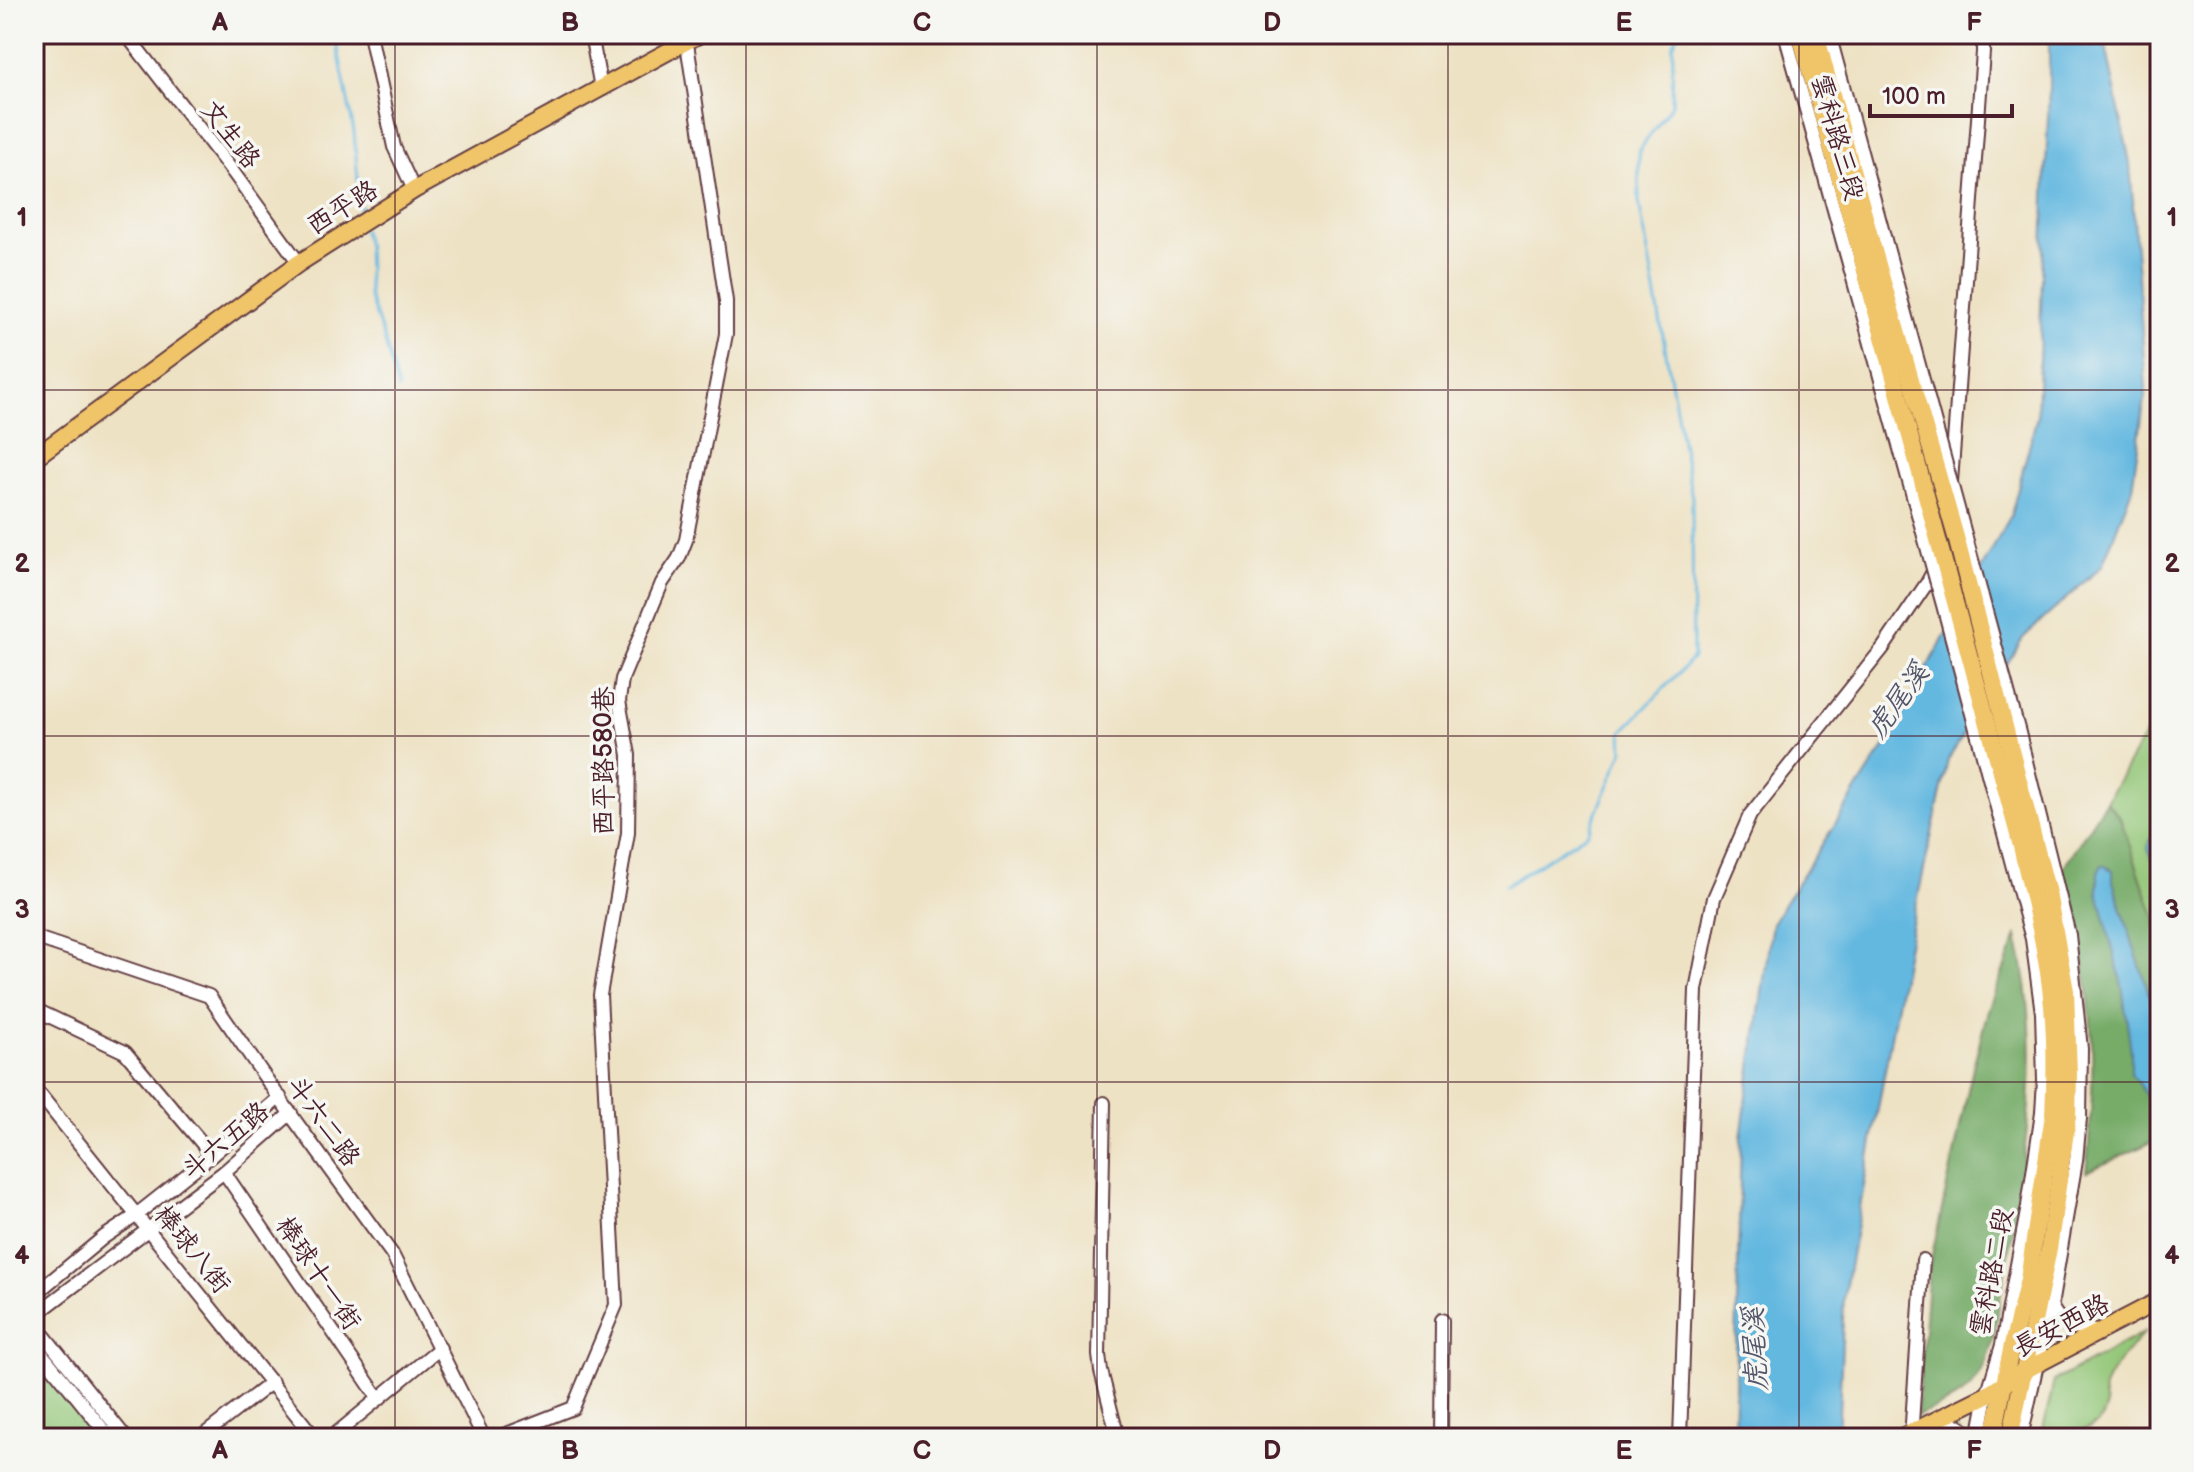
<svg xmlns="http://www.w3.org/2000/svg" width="2194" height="1472" font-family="'Balsamiq Sans','LXGW WenKai TC',sans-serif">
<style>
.green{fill:#93c677;stroke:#6e7251;stroke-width:2}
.forest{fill:#76ab68;stroke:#60654a;stroke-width:2}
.water{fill:#64b8e0;stroke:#576c86;stroke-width:2}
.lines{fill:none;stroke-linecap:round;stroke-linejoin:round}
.stream{stroke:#64b8e0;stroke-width:3}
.minor-casing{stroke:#633c42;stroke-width:16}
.major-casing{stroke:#633c42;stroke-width:20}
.minor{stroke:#fff;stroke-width:12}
.major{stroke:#f0c469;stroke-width:16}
.minor-bridge-casing{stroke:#633c42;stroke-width:16;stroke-linecap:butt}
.major-bridge-casing{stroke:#633c42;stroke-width:20;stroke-linecap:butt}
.minor-bridge{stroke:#fff;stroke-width:12}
.major-bridge{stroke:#f0c469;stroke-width:16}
.grid{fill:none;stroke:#4a1f2b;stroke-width:2;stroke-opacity:0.55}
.labels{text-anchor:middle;stroke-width:7;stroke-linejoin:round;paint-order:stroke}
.street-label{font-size:26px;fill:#4a1f2b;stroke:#f6f6f2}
.water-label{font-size:28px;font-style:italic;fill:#53556a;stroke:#f6f6f2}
.neatline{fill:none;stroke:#4a1f2b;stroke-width:3}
.grid-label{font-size:26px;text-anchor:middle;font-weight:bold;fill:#4a1f2b}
</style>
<rect width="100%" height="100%" fill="#f6f6f2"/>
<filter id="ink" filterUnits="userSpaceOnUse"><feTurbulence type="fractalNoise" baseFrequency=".0125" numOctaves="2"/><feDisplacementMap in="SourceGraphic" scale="16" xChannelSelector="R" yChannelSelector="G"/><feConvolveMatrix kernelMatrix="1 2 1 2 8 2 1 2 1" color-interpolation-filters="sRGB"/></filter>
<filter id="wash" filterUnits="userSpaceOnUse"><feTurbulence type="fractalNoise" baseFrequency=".006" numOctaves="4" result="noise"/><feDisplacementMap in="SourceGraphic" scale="32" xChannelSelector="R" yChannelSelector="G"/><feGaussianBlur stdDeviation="1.8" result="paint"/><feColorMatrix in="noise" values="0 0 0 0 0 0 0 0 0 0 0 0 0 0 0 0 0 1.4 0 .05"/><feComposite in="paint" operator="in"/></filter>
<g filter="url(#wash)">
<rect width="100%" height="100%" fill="#eee2c4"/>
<g class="green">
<path d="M2160 705V934L2120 818 2106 801 2148 730Z"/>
<path d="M2146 1331C2134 1343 2108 1372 2104 1388 2102 1394 2106 1401 2106 1407 2104 1426 2081 1433 2066 1432L2058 1438H2041L2054 1381Z"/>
<path d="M34 1356 99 1438H34Z"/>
</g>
<g class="forest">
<path d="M2106 801 2120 818 2160 934V1147L2156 1140 2086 1172C2092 1119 2095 1066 2090 1013 2086 963 2075 916 2063 868Z"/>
<path d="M2017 936C2045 1048 2025 1165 2004 1276 1998 1307 1995 1351 1978 1377 1963 1399 1940 1406 1917 1416L1929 1269 1973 1067 1988 1010Z"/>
<path d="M1948 1425 1954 1428 1965 1438H1922Z"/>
</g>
<g class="water">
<path d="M2049 34H2107L2106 46 2130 163 2146 389 2132 488 2102 566 2023 638 1948 760 1910 933 1844 1295 1838 1438H1734L1741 1137 1772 923 1886 744 2011 515 2037 416 2049 88Z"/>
<path d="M2160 812V876L2148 848Z"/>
<path d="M2102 865 2113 870V882L2151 1000 2160 1015V1101L2149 1100 2131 1073V1051L2122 985 2098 892V873Z"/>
</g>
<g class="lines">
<g class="stream">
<path d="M335 34 354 132 361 218"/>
<path d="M363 230 367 247 369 296 384 338 398 389"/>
<path d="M1505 886 1588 833 1623 752 1622 732 1693 658 1692 498 1639 202V151L1672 104 1673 46 1678 34"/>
</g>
</g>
</g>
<g filter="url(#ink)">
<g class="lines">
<g class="minor-casing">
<g id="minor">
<path d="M126 34 233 172 299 263"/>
<path d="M370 34 394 147 414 190"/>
<path d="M591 34 601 88"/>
<path d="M1785 34 1846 253"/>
<path d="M1829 34 1885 240"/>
<path d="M1951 482 1983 52V34"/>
<path d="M34 937 209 996 296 1122 392 1254 484 1438"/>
<path d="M34 1009 125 1052 212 1155"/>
<path d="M34 1091 41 1096 315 1438"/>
<path d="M1104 1103 1099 1355 1101 1371 1118 1438"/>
<path d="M224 1172 379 1399"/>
<path d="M34 1295 104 1237 131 1219 212 1155 280 1097"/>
<path d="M2051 1306C2064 1331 2075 1329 2101 1331"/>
<path d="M34 1316 224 1172 291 1113"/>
<path d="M34 1323 126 1438"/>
<path d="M34 1344 110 1438"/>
<path d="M1943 1417 1963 1429 1971 1438"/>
<path d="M200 1438 272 1382"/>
<path d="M331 1438 440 1348"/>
<path d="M496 1438 573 1408 616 1305 600 995 628 833 629 755 619 701 622 679 662 583 679 558 686 540 726 334V301L686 37"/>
<path d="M1441 1438 1442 1320"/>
<path d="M1680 1438 1696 990 1714 898 1750 815 1883 648 1927 583 1936 566"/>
<path d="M1911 1438 1923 1260"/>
<path d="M1979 1438 1987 1395 2002 1345 2028 1206 2042 1113"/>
<path d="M2021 1438 2041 1345 2051 1306 2076 1161 2080 1118"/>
</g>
</g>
<g class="major-casing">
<g id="major">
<path d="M1800 34 1859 248"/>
<path d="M1816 34 1872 244"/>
<path d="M34 458 299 263 414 190 700 34"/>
<path d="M1900 1438 1987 1395 2024 1371 2160 1300"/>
<path d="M1993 1438 2012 1345 2028 1280 2053 1115"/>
<path d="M2010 1438 2049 1249 2068 1117"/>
</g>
</g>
<use href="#minor" class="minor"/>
<use href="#major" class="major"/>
<g class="minor-bridge-casing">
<g id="minor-bridge">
<path d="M1885 240 2018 729 2069 935 2081 1049 2080 1118"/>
<path d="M1846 253 1943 605 2032 939 2042 1013 2044 1080 2042 1113"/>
</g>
</g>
<g class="major-bridge-casing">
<g id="major-bridge">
<path d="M1872 244 1956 537 2048 893 2066 991 2069 1074 2068 1117"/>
<path d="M1859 248 2021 846C2029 882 2039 918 2045 955 2055 1007 2056 1062 2053 1115"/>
</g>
</g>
<use href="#minor-bridge" class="minor-bridge"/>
<use href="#major-bridge" class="major-bridge"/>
</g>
</g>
<path class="grid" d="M395 34V1438M746 34V1438M1097 34V1438M1448 34V1438M1799 34V1438M34 390H2160M34 736H2160M34 1082H2160"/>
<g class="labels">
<g class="street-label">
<text transform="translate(231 134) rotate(52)" y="9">文生路</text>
<text transform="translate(1838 137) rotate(74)" y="9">雲科路三段</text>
<text transform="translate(342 207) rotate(-32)" y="9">西平路</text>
<text transform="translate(603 761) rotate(-90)" y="9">西平路580巷</text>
<text transform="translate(324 1121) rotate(54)" y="9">斗六二路</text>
<text transform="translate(225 1140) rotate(-40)" y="9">斗六五路</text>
<text transform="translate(193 1249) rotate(51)" y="9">棒球八街</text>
<text transform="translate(1991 1272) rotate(-79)" y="9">雲科路二段</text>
<text transform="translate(319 1273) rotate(56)" y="9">棒球十一街</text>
<text transform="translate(2061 1325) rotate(-28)" y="9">長安西路</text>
</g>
<g class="water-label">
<text transform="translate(1897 700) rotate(-54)" y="10">虎尾溪</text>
<text transform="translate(1754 1349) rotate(-93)" y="10">虎尾溪</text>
</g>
</g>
<rect width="2194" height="1472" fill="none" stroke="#f6f6f2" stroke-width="88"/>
<path d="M1870 104v12h142v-12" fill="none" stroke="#4a1f2b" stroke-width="4"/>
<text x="1882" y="104" font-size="24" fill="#4a1f2b" stroke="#f6f6f2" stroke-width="6" paint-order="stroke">100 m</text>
<rect x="44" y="44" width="2106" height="1384" class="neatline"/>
<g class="grid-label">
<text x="220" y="31">A</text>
<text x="570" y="31">B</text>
<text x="922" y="31">C</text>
<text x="1272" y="31">D</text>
<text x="1624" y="31">E</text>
<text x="1974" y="31">F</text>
<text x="22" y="226">1</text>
<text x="2172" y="226">1</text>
<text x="22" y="572">2</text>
<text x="2172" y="572">2</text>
<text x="22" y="918">3</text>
<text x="2172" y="918">3</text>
<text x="22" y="1264">4</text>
<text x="2172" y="1264">4</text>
<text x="220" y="1459">A</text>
<text x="570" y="1459">B</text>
<text x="922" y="1459">C</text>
<text x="1272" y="1459">D</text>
<text x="1624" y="1459">E</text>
<text x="1974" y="1459">F</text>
</g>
</svg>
